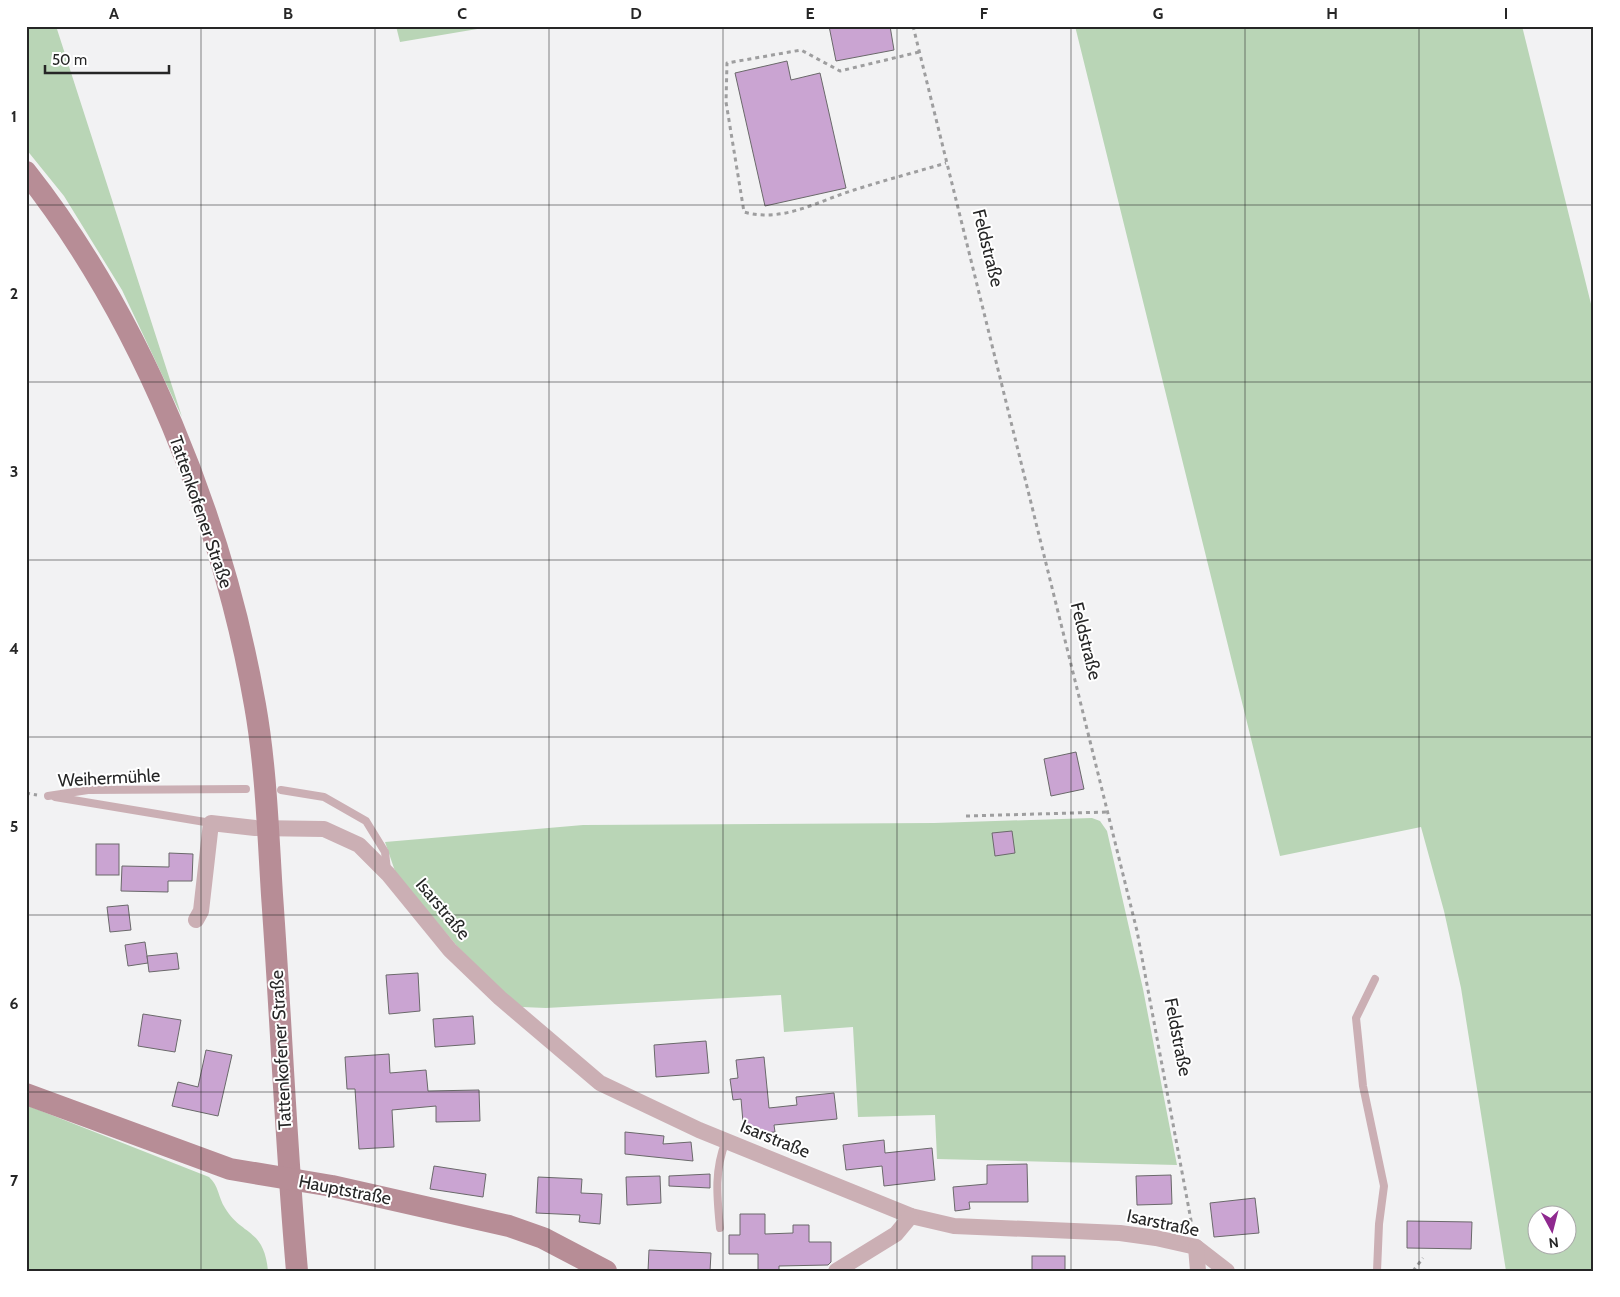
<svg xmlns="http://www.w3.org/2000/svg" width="1620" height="1297" font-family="Cabin,sans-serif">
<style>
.green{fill:#b9d5b6;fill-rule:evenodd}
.building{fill:#caa4d2;stroke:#6a696a}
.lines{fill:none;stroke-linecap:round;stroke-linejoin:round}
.path{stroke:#9e9e9f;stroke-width:3;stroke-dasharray:4 4;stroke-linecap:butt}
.service{stroke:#cbafb4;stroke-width:8}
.minor{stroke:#cbafb4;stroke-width:16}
.secondary{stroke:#b78d96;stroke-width:22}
.grid{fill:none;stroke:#262626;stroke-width:1;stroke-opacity:0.55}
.labels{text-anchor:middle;stroke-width:4;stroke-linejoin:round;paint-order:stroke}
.street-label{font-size:18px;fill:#262626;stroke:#fff}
.neatline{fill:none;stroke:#262626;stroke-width:2}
.grid-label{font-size:16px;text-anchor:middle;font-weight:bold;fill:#262626}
</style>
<rect width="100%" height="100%" fill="#f2f2f3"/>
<g class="green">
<path d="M26 26H56L182 417 122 290 64 196 26 149Z"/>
<path d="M396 26H495L400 42Z"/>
<path d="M1075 26H1522L1594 316V1271H1506L1461 988 1444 911 1421 827 1280 856ZM1568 1214V1244H1538V1214Z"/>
<path d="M1092 818 1100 821 1107 831 1143 989 1177 1165 937 1159 935 1115 858 1117 853 1027 784 1032 781 995 546 1008 522 1007 502 992 457 946 396 874 385 842 583 825 934 823Z"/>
<path d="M26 1105 209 1177C219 1186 218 1197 225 1208 242 1236 264 1228 268 1271H26Z"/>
</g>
<g class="building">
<path d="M829 26H890L894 50 836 61Z"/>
<path d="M787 61 791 80 820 73 846 188 765 206 735 73Z"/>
<path d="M1076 752 1084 789 1051 796 1044 759Z"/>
<path d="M1012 831 1015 853 995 856 992 833Z"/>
<rect x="96" y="844" width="23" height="31"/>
<path d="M169 853 193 854 192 881H168V892L121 891 122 866 169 867Z"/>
<path d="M128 905 131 930 110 932 107 907Z"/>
<path d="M145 942 148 963 128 966 125 945Z"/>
<path d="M177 953 179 969 149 972 147 956Z"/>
<path d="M418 973 420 1011 389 1014 386 975Z"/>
<path d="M143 1014 181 1020 175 1052 138 1046Z"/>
<path d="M473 1016 475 1044 435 1047 433 1019Z"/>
<path d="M706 1041 709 1073 656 1077 654 1045Z"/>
<path d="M206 1050 232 1055 218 1116 172 1106 178 1082 198 1087Z"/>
<path d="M389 1054 390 1073 426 1070 428 1091 479 1090 480 1121 436 1122V1106L392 1110 394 1147 359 1149 355 1089H347L345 1057Z"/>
<path d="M764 1057 769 1108 797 1105 796 1097 834 1093 837 1119 774 1125 775 1132 744 1134 741 1099 733 1100 730 1079 738 1078 736 1060Z"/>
<path d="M625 1132 664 1136 663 1144 691 1142 693 1161 625 1154Z"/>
<path d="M884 1140 885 1153 932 1148 935 1180 884 1186 882 1166 846 1170 843 1145Z"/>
<path d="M1027 1164 1028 1202H969L970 1209 955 1211 953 1187 987 1184V1165Z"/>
<path d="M434 1166 486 1174 483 1197 430 1189Z"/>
<path d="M710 1174V1188L669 1186V1176Z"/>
<path d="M1171 1175 1172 1204 1137 1205 1136 1176Z"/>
<path d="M660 1176 661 1203 627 1205 626 1177Z"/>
<path d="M538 1177 582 1179 581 1193 602 1194 600 1224 579 1222 580 1215 536 1213Z"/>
<path d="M1255 1198 1259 1233 1214 1237 1210 1203Z"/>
<path d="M740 1214H765V1234L793 1233V1225H809V1242H831V1262L828 1265 779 1266V1271H758V1254H729V1235H740Z"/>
<path d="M1407 1221 1472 1222 1471 1249 1407 1248Z"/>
<path d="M649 1250 711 1253 710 1271H648Z"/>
<rect x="1032" y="1256" width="33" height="15"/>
</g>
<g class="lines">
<g class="path">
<path d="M913 26 1137 931 1193 1231"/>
<path d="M919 52 840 71 801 50 727 63 726 102 744 212C783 223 818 201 854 190 885 180 916 172 946 163"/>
<path d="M26 793 37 795"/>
<path d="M966 816 1108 812"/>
<path d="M1413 1271 1423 1258"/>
</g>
<g class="service">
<path d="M281 790 324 797 366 821 385 852 387 870"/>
<path d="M48 796 88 790 246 789"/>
<path d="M55 797 211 823"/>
<path d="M1375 979 1356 1018 1363 1086 1384 1186 1379 1224 1377 1271"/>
<path d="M720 1228C717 1197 714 1170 726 1141"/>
</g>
<g class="minor">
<path d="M196 920 201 911 211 823 255 828 324 829 359 845 388 874 450 950 500 998 600 1083 699 1130 911 1216 954 1226 1120 1233 1156 1238 1196 1247 1227 1271"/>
<path d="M1196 1247 1198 1271"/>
<path d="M836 1271 896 1234 911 1216"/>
</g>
<g class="secondary">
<path d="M26 172C142 319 223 521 255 705 266 767 268 832 272 895 281 1020 286 1146 297 1271"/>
<path d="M26 1094 230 1169 332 1186 509 1226 543 1238 606 1271"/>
</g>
</g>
<path class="grid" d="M201 26V1271M375 26V1271M549 26V1271M723 26V1271M897 26V1271M1071 26V1271M1245 26V1271M1419 26V1271M26 205H1594M26 382H1594M26 560H1594M26 737H1594M26 915H1594M26 1092H1594"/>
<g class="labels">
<g class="street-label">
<text transform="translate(988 248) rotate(76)" y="6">Feldstraße</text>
<text transform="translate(201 512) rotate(71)" y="6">Tattenkofener Straße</text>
<text transform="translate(1086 641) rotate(76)" y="6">Feldstraße</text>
<text transform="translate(109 778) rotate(-3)" y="6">Weihermühle</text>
<text transform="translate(443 909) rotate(50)" y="6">Isarstraße</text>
<text transform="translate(1178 1037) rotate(79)" y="6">Feldstraße</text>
<text transform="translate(281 1050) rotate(-93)" y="6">Tattenkofener Straße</text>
<text transform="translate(775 1139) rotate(22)" y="6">Isarstraße</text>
<text transform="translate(345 1190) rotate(11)" y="6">Hauptstraße</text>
<text transform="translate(1163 1223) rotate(12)" y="6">Isarstraße</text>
</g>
</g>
<rect width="1620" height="1297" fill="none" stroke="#ffffff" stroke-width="55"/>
<g transform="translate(1552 1230) rotate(173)"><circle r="24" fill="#ffffff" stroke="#a8a8a8"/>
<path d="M0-4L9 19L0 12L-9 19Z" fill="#8f298f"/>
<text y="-8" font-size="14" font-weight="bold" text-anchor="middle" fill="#262626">N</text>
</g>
<path d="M45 65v8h124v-8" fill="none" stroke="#262626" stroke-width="2.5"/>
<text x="52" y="65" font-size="15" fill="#262626" stroke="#ffffff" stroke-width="4" paint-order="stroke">50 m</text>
<rect x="28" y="28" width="1564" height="1242" class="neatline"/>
<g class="grid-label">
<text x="114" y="19">A</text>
<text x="288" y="19">B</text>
<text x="462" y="19">C</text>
<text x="636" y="19">D</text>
<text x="810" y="19">E</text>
<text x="984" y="19">F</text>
<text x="1158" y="19">G</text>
<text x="1332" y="19">H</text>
<text x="1506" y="19">I</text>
<text x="14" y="122">1</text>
<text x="14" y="299">2</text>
<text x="14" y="477">3</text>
<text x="14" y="654">4</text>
<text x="14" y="832">5</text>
<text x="14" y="1009">6</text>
<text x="14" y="1186">7</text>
</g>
</svg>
